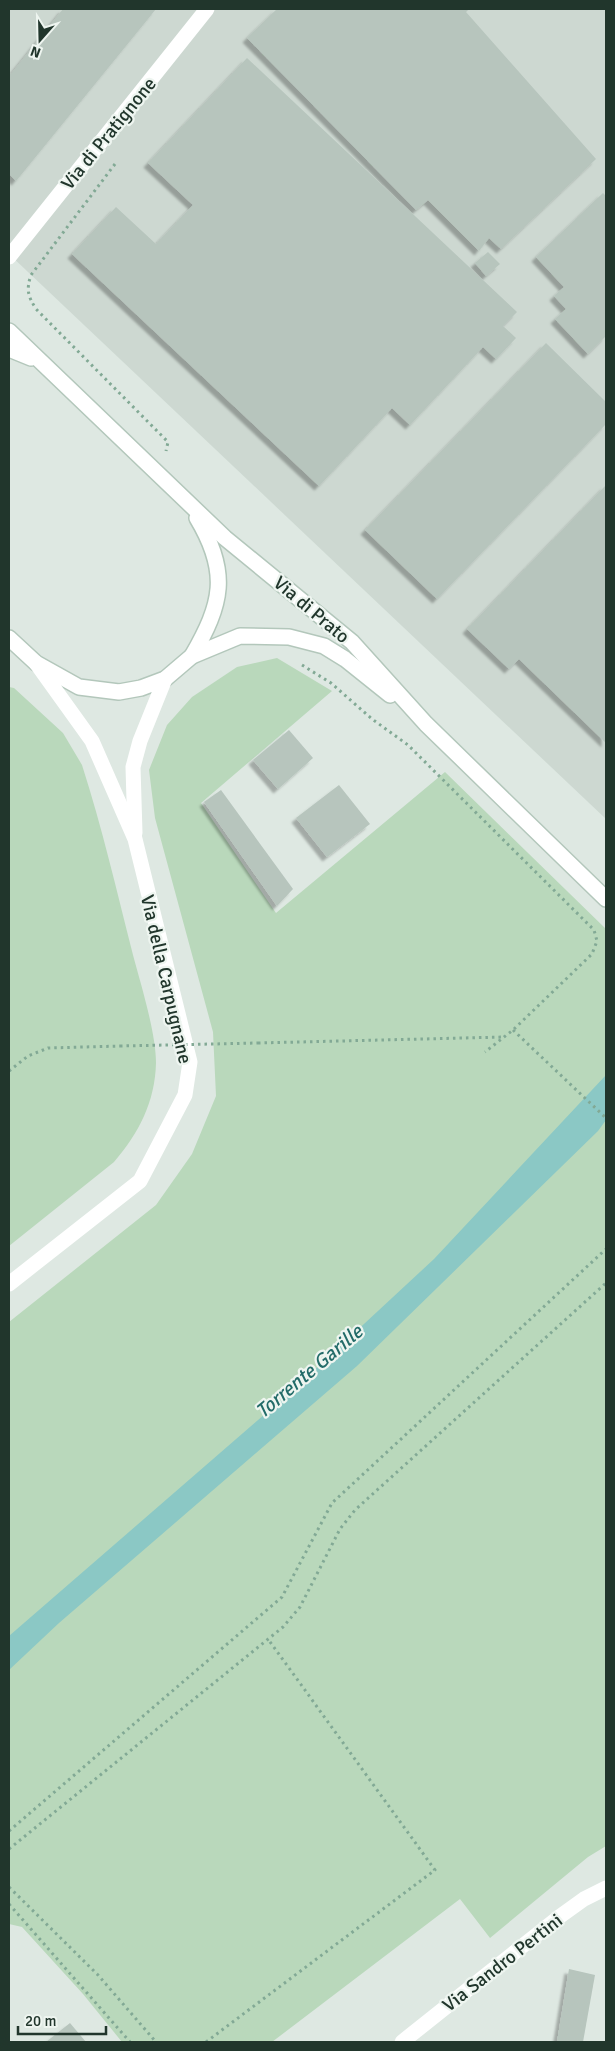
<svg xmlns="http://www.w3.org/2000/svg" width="615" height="2051" font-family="Signika,sans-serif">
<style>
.built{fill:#cdd8d1}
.green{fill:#b9d8bb}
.water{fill:#8bc8c5}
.building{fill:#b7c5bd;filter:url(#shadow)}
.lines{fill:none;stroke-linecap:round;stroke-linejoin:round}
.secondary-casing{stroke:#b3c7bb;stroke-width:18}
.path{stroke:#82a995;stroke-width:3;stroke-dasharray:2.5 4;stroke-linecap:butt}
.minor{stroke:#fff;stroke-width:15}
.tertiary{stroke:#fff;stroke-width:15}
.secondary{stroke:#fff;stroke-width:15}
.path-bridge{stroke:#82a995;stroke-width:3;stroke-dasharray:2.5 4;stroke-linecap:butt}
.labels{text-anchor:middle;stroke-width:4.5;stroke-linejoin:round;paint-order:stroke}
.street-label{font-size:19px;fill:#21362c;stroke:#eef5f0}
.water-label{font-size:20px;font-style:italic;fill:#226b68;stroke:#eef5f0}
</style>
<defs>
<filter id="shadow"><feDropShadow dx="-4.5" dy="4.5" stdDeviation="1" flood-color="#0004"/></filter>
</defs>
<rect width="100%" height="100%" fill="#dee8e2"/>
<path class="built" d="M9 9H606V819L9 254Z"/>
<g class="green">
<path d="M277 658 332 691 201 803 276 913 445 772 606 929V1846L588 1857 490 1938 460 1899 272 2042H122L83 1994 22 1927 9 1924V1322L156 1205 192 1154 216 1096 213 1032 155 818 149 770 167 725 192 697 237 667Z"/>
<path d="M9 687 14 688 63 733 82 765C102 827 117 892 133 955 141 985 156 1033 156 1063 155 1102 139 1133 114 1162L9 1246Z"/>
</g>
<path class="water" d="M606 1075V1120L598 1131 357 1366 59 1623 9 1670V1636L295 1388 434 1259Z"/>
<g class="building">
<path d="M63 9H156L16 181 9 174V72L11 74Z"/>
<path d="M277 9H469L466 12 596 159 501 249 489 238 479 251 428 200 416 210 247 38Z"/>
<path d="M247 58 517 312 503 326 516 338 496 359 483 347 410 425 392 408 319 486 72 254 116 207 156 244 193 205 148 163Z"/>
<path d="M603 193 606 196V336L588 354 555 319 566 309 554 296 564 287 536 257Z"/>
<path d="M488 252 500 264 486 276 475 263Z"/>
<path d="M546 343 606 402V424L437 599 365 530Z"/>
<path d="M606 485V743L519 659 509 669 467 629Z"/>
<path d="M289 730 313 758 278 789 253 760Z"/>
<path d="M339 785 370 824 327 857 296 818Z"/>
<path d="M221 790 293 889 277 906 204 802Z"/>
<path d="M569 1969 595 1975 583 2042H557Z"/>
<path d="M70 2023 86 2042H46Z"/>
</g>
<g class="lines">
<g class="secondary-casing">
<g id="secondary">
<path d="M9 331 225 538 352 642 426 724 606 899"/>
<path d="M9 349 31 358"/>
<path d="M9 638 36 663 79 687 119 692 141 688 165 679 192 656 240 636 289 637 324 646 345 659 390 695"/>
<path d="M192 656C222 604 230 573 197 518"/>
</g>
</g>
<g class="path">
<path d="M115 164 31 275C26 290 28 296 36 309L168 442 166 451"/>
<path d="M302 665 331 683 372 719 408 745 594 930 597 941 592 954 513 1030 485 1052"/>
<path d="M513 1030 606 1118"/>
<path d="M258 1043 504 1037"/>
<path d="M9 1071 28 1056 48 1048 120 1046"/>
<path d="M9 1831 282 1597 332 1503 606 1249"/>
<path d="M9 1849 283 1627 300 1607 340 1529 355 1510 606 1283"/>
<path d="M9 1887 98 1975 156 2042"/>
<path d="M9 1904 130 2042"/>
<path d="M206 2042 435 1870 268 1639"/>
</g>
<g class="minor">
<path d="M135 833 133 767 140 741 165 679"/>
<path d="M9 1284 140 1181 185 1095 190 1062 135 839 92 741 36 663"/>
</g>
<g class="tertiary">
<path d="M9 257 207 9"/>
<path d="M402 2042 559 1917 584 1899 606 1888"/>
</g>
<use href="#secondary" class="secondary"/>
<path class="path-bridge" d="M120 1046 258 1043"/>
</g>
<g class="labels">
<g class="street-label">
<text transform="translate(108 133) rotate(-51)" y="7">Via di Pratignone</text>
<text transform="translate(312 609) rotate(40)" y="7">Via di Prato</text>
<text transform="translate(167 979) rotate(77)" y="7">Via della Carpugnane</text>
<text transform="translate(502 1962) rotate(-38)" y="7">Via Sandro Pertini</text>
</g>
<g class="water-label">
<text transform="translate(309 1371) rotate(-40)" y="7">Torrente Garille</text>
</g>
</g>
<rect width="615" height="2051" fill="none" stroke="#21362c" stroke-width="20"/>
<g transform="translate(40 40) rotate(200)" stroke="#eef5f0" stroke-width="4" paint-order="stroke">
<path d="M0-4L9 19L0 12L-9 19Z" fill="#21362c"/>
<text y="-8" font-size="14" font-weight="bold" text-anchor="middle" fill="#21362c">N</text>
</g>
<path d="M18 2026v8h88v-8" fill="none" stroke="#21362c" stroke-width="2.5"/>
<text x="25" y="2026" font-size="15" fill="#21362c" stroke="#eef5f0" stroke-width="4" paint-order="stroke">20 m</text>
</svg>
